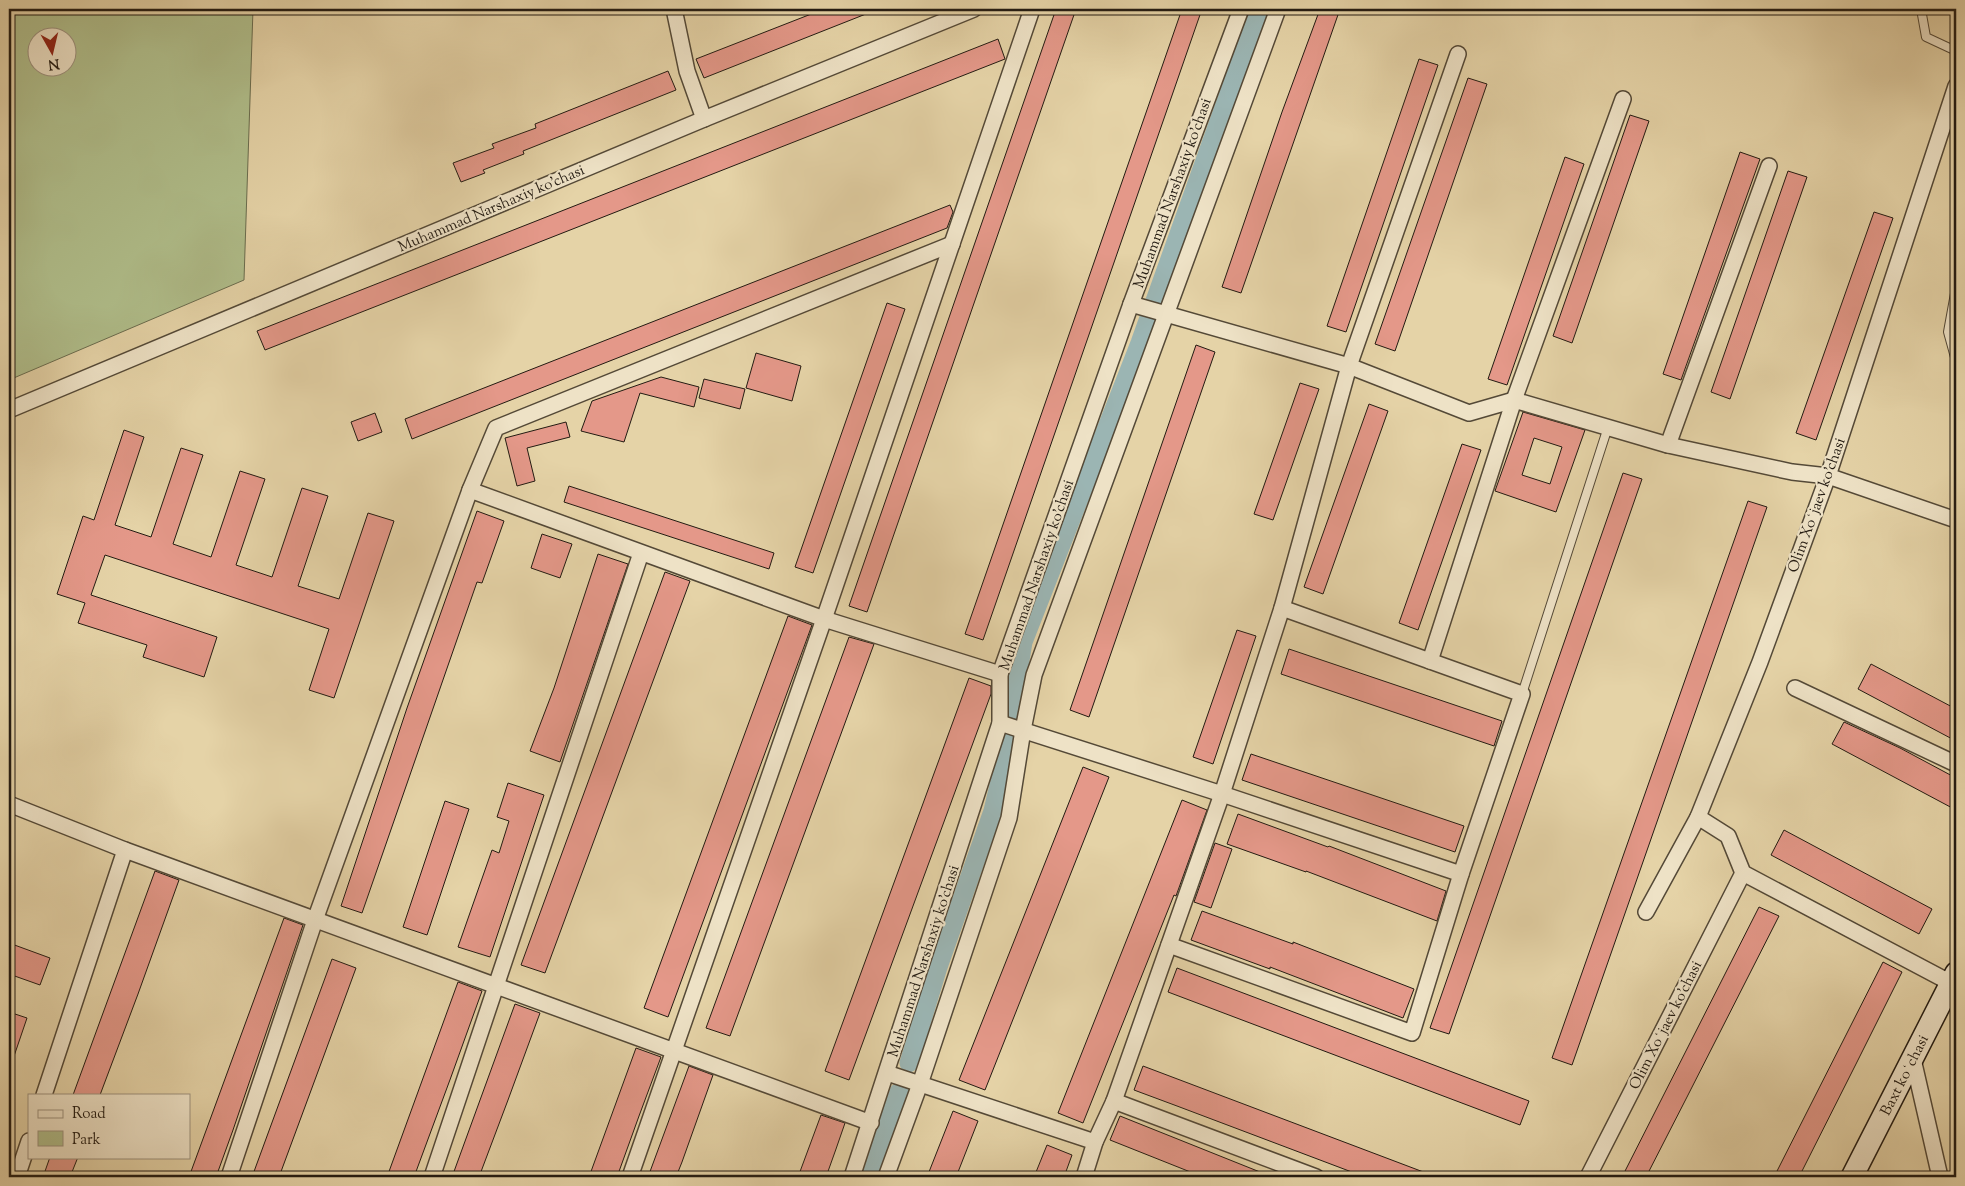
<svg xmlns="http://www.w3.org/2000/svg" width="1965" height="1186" font-family="'Sorts Mill Goudy',serif">
<style>
.green{fill:#b0be8b;stroke:#6a6c4e;fill-rule:evenodd}
.lines{fill:none;stroke-linecap:round;stroke-linejoin:round}
.canal{stroke:#9bb5b3;stroke-width:19}
.building{fill:#e49889;stroke:#231b12;fill-rule:evenodd}
.service-casing{stroke:#544937;stroke-width:10}
.minor-casing{stroke:#544937;stroke-width:18}
.secondary-casing{stroke:#231b12;stroke-width:24}
.service{stroke:#eee2c6;stroke-width:8}
.minor{stroke:#eee2c6;stroke-width:15}
.secondary{stroke:#eee2c6;stroke-width:21}
.labels{text-anchor:middle;stroke-width:4.5;stroke-linejoin:round;paint-order:stroke}
.street-label{font-size:15px;fill:#231b12;stroke:#eee2c6}
</style>
<rect width="100%" height="100%" fill="#e5d3a7"/>
<filter id="stains"><feTurbulence type="fractalNoise" baseFrequency=".004" numOctaves="4"/><feColorMatrix values="0 0 0 0 .2 0 0 0 0 .09 0 0 0 0 .02 0 0 0 .5 -.17"/></filter>
<radialGradient id="worn" r=".72"><stop offset=".6" stop-color="#630" stop-opacity="0"/><stop offset="1" stop-color="#630" stop-opacity=".3"/></radialGradient>
<path class="green" d="M9 9H253L244 280 9 380ZM38 38H68V68H38Z"/>
<g class="lines">
<g class="canal">
<path d="M909 1063 938 967 993 811 1002 772 1023 642 1140 343 1259 9"/>
<path d="M869 1177 899 1092"/>
</g>
</g>
<g class="building">
<path d="M824 9H875L876 10 704 78 696 59Z"/>
<path d="M1056 9H1076L867 612 849 606Z"/>
<path d="M1182 9H1202L983 640 965 634Z"/>
<path d="M1320 9H1340L1241 293 1222 287 1282 112Z"/>
<path d="M998 39 1005 59 265 350 257 331Z"/>
<path d="M1419 59 1438 65 1346 332 1327 326Z"/>
<path d="M668 71 676 90 523 151 524 154 483 170 485 173 461 182 453 163 494 148 492 144 536 128 535 124Z"/>
<path d="M1468 78 1487 84 1395 351 1375 344Z"/>
<path d="M1630 115 1649 121 1572 343 1553 336Z"/>
<path d="M1740 152 1760 159 1681 380 1663 374Z"/>
<path d="M1565 157 1584 164 1507 385 1488 379Z"/>
<path d="M1788 171 1807 177 1730 399 1711 392Z"/>
<path d="M950 205 953 212 947 228 412 439 405 419Z"/>
<path d="M1874 212 1893 218 1816 440 1796 433Z"/>
<path d="M887 303 905 309 813 573 795 567Z"/>
<path d="M1196 345 1215 352 1089 717 1070 710Z"/>
<path d="M756 353 801 366 792 401 746 388Z"/>
<path d="M661 377 699 387 694 407 640 393 624 442 581 431 592 401Z"/>
<path d="M704 379 745 389 740 409 699 398Z"/>
<path d="M1300 383 1319 389 1273 520 1254 514Z"/>
<path d="M1369 404 1388 411 1323 594 1304 587Z"/>
<path d="M1523 412 1585 430 1556 512 1495 491ZM1534 438 1562 447 1550 484 1522 475Z"/>
<path d="M375 413 382 432 358 441 351 422Z"/>
<path d="M566 422 570 437 527 448 535 481 517 486 505 438Z"/>
<path d="M124 430 144 437 115 525 151 537 181 448 203 455 173 544 211 557 240 471 265 479 236 565 272 577 302 488 328 496 298 586 339 599 368 513 394 521 334 698 309 690 329 629 105 555 91 595 217 637 204 677 143 657 147 645 78 623 85 603 57 594 83 516 94 520Z"/>
<path d="M1462 444 1481 450 1418 630 1399 623Z"/>
<path d="M1623 473 1642 479 1449 1034 1430 1028Z"/>
<path d="M569 486 774 553 769 569 564 502Z"/>
<path d="M1748 501 1767 507 1572 1065 1552 1058Z"/>
<path d="M477 511 504 521 482 583 477 582 362 913 341 906 407 708Z"/>
<path d="M542 534 572 544 560 578 531 568Z"/>
<path d="M598 554 628 564 560 762 530 751 554 688Z"/>
<path d="M665 572 690 581 545 973 521 965Z"/>
<path d="M788 616 812 625 668 1017 644 1008Z"/>
<path d="M1237 630 1256 636 1213 764 1193 757Z"/>
<path d="M849 637 874 644 730 1036 706 1028Z"/>
<path d="M1289 649 1502 721 1494 746 1281 674Z"/>
<path d="M1871 664 1956 709V741L1858 689Z"/>
<path d="M969 678 991 686V694L849 1080 825 1071Z"/>
<path d="M1844 722 1900 748 1956 778V810L1832 744Z"/>
<path d="M1251 754 1464 826 1455 852 1242 780Z"/>
<path d="M1083 767 1109 777 985 1090 959 1080Z"/>
<path d="M508 783 544 795 490 957 458 947 492 850 499 853 509 821 497 817Z"/>
<path d="M1182 800 1207 810 1176 896 1174 895 1083 1123 1058 1113Z"/>
<path d="M445 801 469 809 427 935 403 927Z"/>
<path d="M1238 814 1328 847 1329 846 1446 891 1437 921 1306 871V872L1227 844Z"/>
<path d="M1784 830 1932 909 1919 934 1771 855Z"/>
<path d="M1215 843 1232 849 1211 908 1194 902Z"/>
<path d="M155 871 179 880 138 994 100 1095H73Z"/>
<path d="M1759 907 1779 916 1687 1097 1646 1177H1622Z"/>
<path d="M1202 911 1293 944V942L1414 989 1403 1018 1270 967V969L1191 940Z"/>
<path d="M284 918 303 925 233 1130 216 1177H189Z"/>
<path d="M9 943 50 958 40 985 9 974Z"/>
<path d="M332 959 356 968 323 1058 279 1177H252Z"/>
<path d="M1883 962 1902 972 1856 1064 1799 1177H1774Z"/>
<path d="M1177 968 1529 1101 1520 1125 1168 992Z"/>
<path d="M458 982 482 991 451 1077 414 1177H387Z"/>
<path d="M515 1004 540 1013 508 1100 479 1177H452Z"/>
<path d="M9 1012 27 1018 11 1065H9Z"/>
<path d="M636 1048 661 1057 639 1116 617 1177H589Z"/>
<path d="M689 1066 713 1075 682 1162 676 1177H648Z"/>
<path d="M1143 1066 1434 1176V1177H1365L1177 1106 1134 1090Z"/>
<path d="M953 1111 978 1121 960 1167 956 1177H927Z"/>
<path d="M821 1115 845 1123 836 1149 826 1177H798Z"/>
<path d="M1120 1116 1270 1176V1177H1203L1110 1140Z"/>
<path d="M1047 1145 1072 1155 1064 1177H1034Z"/>
<path d="M50 1157H78L70 1177H43Z"/>
</g>
<g class="lines">
<g class="service-casing">
<g id="service">
<path d="M1921 9 1926 37 1956 51"/>
<path d="M1956 288 1948 332 1956 361"/>
<path d="M1522 694 1608 427"/>
</g>
</g>
<g class="minor-casing">
<g id="minor">
<path d="M674 9 687 71 704 119"/>
<path d="M1131 304 1349 366 1469 413 1514 400 1668 445 1792 472 1828 476 1956 520"/>
<path d="M9 410 704 119 974 9"/>
<path d="M1668 445 1769 166"/>
<path d="M470 490 824 619 1000 674"/>
<path d="M1430 661 1514 400 1623 99"/>
<path d="M1795 688 1956 764"/>
<path d="M1000 723 1222 794 1461 874"/>
<path d="M9 804 125 850 871 1123"/>
<path d="M1698 817 1728 836 1743 873 1951 983"/>
<path d="M1646 912 1698 817 1760 662 1828 476 1956 86"/>
<path d="M1169 945 1412 1033 1461 874 1522 694 1282 608"/>
<path d="M1913 1059 1940 1177"/>
<path d="M887 1073 1095 1142"/>
<path d="M44 1095 125 850"/>
<path d="M1114 1101 1316 1177"/>
<path d="M17 1177 29 1141"/>
<path d="M229 1177 315 920 470 490 496 428 952 244"/>
<path d="M432 1177 641 553"/>
<path d="M630 1177 824 619 1032 9"/>
<path d="M852 1177 1000 723V674L1131 304 1241 9"/>
<path d="M886 1177 920 1084 1009 818 1023 730 1034 675 1278 9"/>
<path d="M1084 1177 1095 1142 1114 1101 1222 794 1282 608 1349 366 1458 54"/>
<path d="M1588 1177 1743 873"/>
</g>
</g>
<g class="secondary-casing">
<path id="secondary" d="M1852 1177 1956 973"/>
</g>
<use href="#service" class="service"/>
<use href="#minor" class="minor"/>
<use href="#secondary" class="secondary"/>
</g>
<g class="labels">
<g class="street-label">
<text transform="translate(1172 193) rotate(-70)" y="5">Muhammad Narshaxiy ko'chasi</text>
<text transform="translate(491 208) rotate(-23)" y="5">Muhammad Narshaxiy ko'chasi</text>
<text transform="translate(1816 505) rotate(-70)" y="5">Olim Xoʻjaev ko'chasi</text>
<text transform="translate(1036 575) rotate(-71)" y="5">Muhammad Narshaxiy ko'chasi</text>
<text transform="translate(923 961) rotate(-72)" y="5">Muhammad Narshaxiy ko'chasi</text>
<text transform="translate(1665 1025) rotate(-63)" y="5">Olim Xoʻjaev ko'chasi</text>
<text transform="translate(1904 1075) rotate(-63)" y="5">Baxt koʻchasi</text>
</g>
</g>
<rect width="1965" height="1186" fill="none" stroke="#e5d3a7" stroke-width="30"/>
<rect x="10" y="10" width="1945" height="1166" fill="none" stroke="#231b12" stroke-width="2.5"/>
<rect x="15" y="15" width="1935" height="1156" fill="none" stroke="#231b12"/>
<rect x="28" y="1094" width="162" height="65" fill="#eee2c6" stroke="#9d927e"/>
<rect x="38" y="1110" width="25" height="8" fill="#eee2c6" stroke="#9d927e"/>
<text x="72" y="1118" font-size="15" fill="#231b12">Road</text>
<rect x="38" y="1131" width="25" height="15" fill="#b0be8b" stroke="#9d927e"/>
<text x="72" y="1144" font-size="15" fill="#231b12">Park</text>
<g transform="translate(52 52) rotate(172)"><circle r="24" fill="#eee2c6" stroke="#9d927e"/>
<path d="M0-4L9 19L0 12L-9 19Z" fill="#8f2418"/>
<text y="-8" font-size="14" font-weight="bold" text-anchor="middle" fill="#231b12">N</text>
</g>
<rect width="100%" height="100%" filter="url(#stains)"/>
<rect width="100%" height="100%" fill="url(#worn)"/>
</svg>
